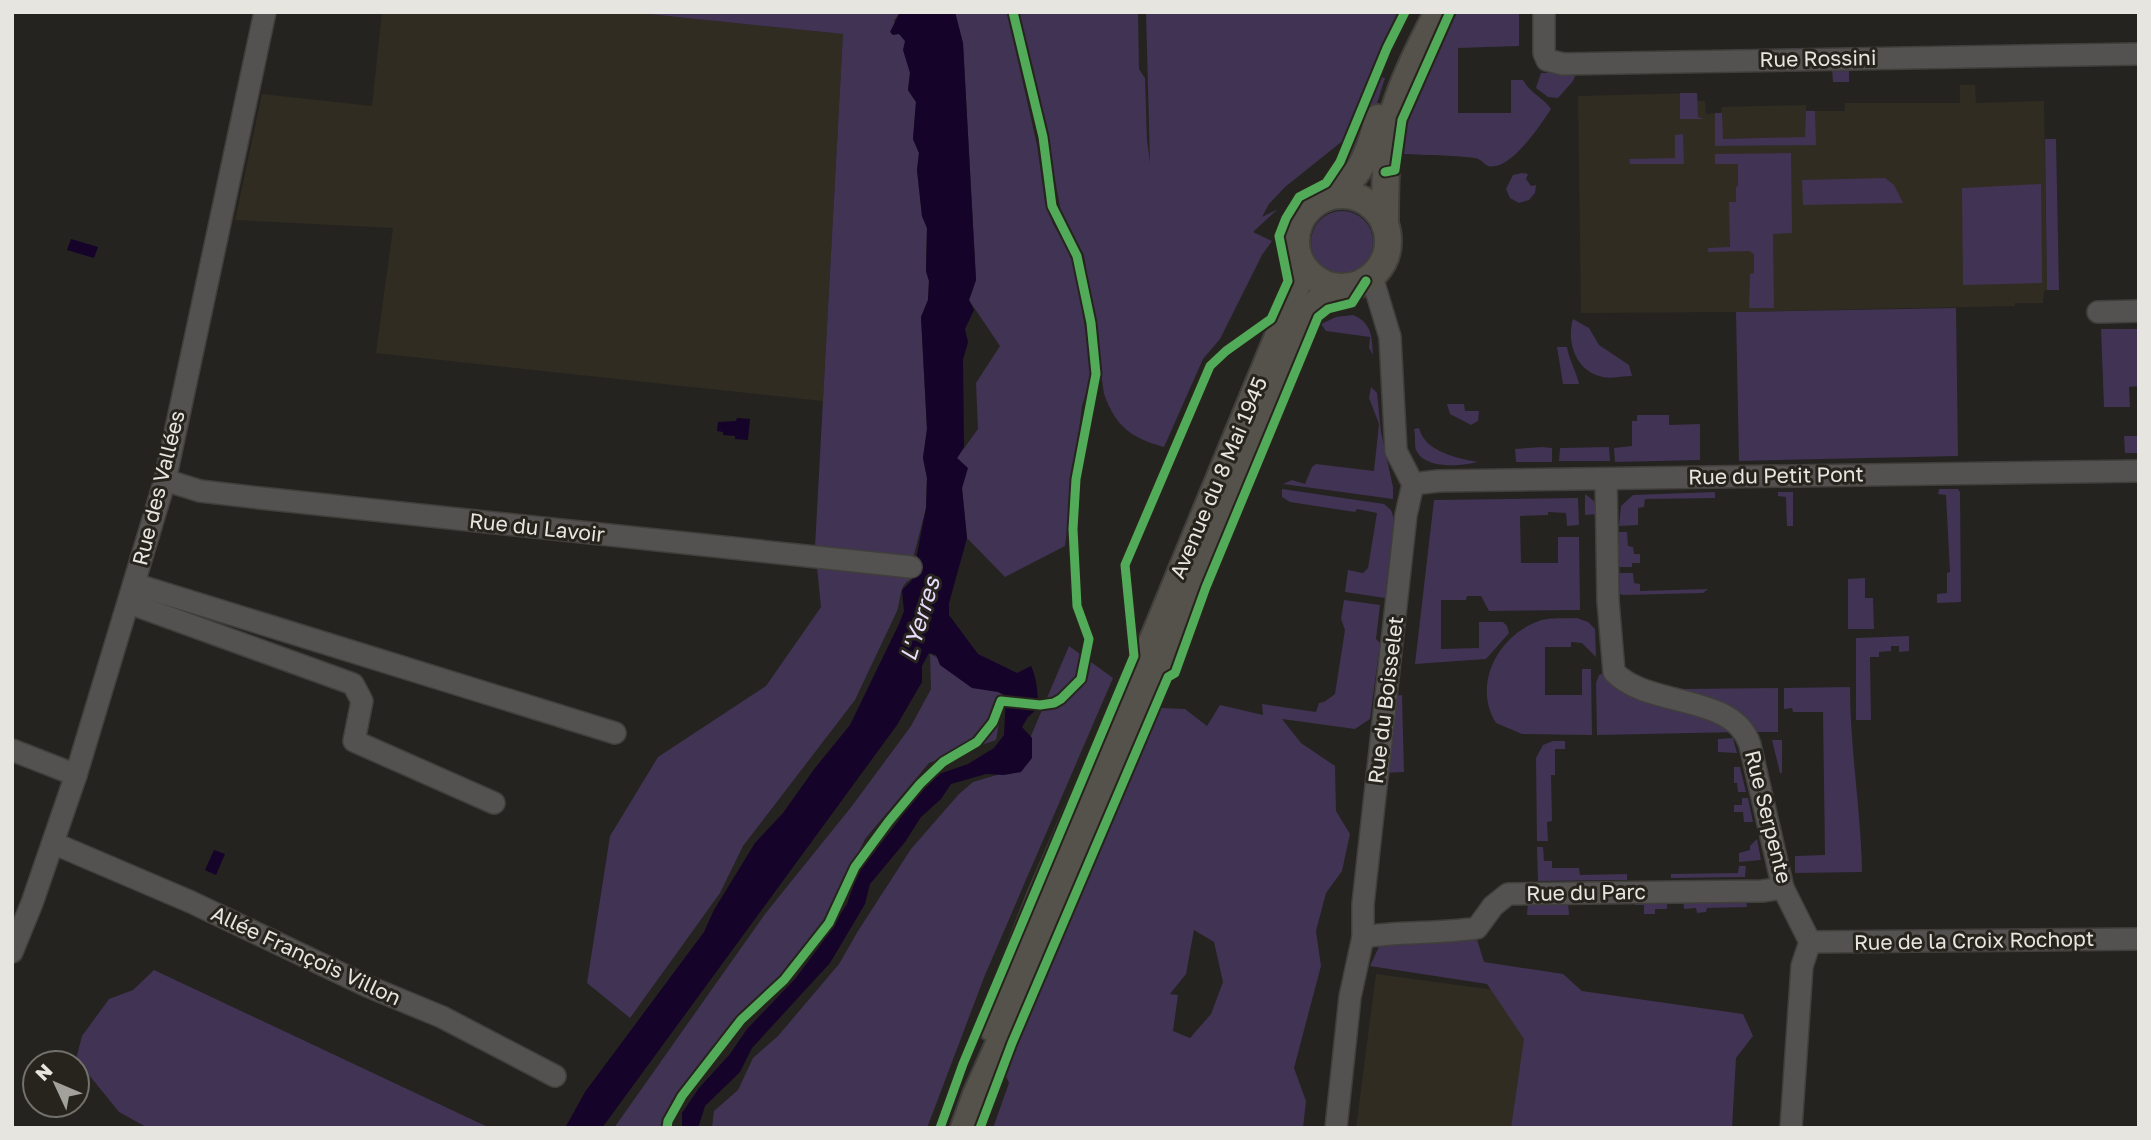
<svg xmlns="http://www.w3.org/2000/svg" width="2151" height="1140" font-family="'Golos Text',sans-serif">
<style>
.built{fill:#302c21}
.green{fill:#413353;fill-rule:evenodd}
.water{fill:#160329}
.lines{fill:none;stroke-linecap:round;stroke-linejoin:round}
.minor-casing{stroke:#403f3c;stroke-width:24}
.major-casing{stroke:#403f3c;stroke-width:30}
.minor{stroke:#535250;stroke-width:21}
.major{stroke:#54524a;stroke-width:26}
.cycleway-casing{stroke:#26241d;stroke-width:13}
.cycleway{stroke:#51ab58;stroke-width:9}
.labels{text-anchor:middle;stroke-width:6;stroke-linejoin:round;paint-order:stroke}
.street-label{font-size:21px;fill:#e6e5e0;stroke:#26241d}
.water-label{font-size:23px;font-style:italic;fill:#e9dbfe;stroke:#26241d}
</style>
<rect width="100%" height="100%" fill="#24231f"/>
<g class="built">
<path d="M382 12H629L843 34 823 401 376 353 393 228 235 220 262 94 372 106Z"/>
<path d="M1960 85H1975L1976 103 2044 101 2047 290 2044 291 2043 303H2015V306L1736 312 1581 313 1578 96 1697 93 1698 101H1705L1706 114 1721 113 1722 107 1806 105V111H1845V103H1960Z"/>
<path d="M1376 974 1732 1022 1731 1128H1356Z"/>
</g>
<g class="green">
<path d="M629 12H900L894 21 905 41 910 73 908 90 916 102 913 139 919 153 917 170 922 216 927 228 926 271 929 281 928 300 921 317 927 429 923 458 927 478 926 508 913 559 910 580C899 585 901 600 897 611L855 700 743 846 720 893 630 1018 587 983 610 836 658 757 766 686 821 607 815 547 843 34Z"/>
<path d="M955 12H1007L1037 145 1045 201 1053 224 1074 259 1091 366 1090 381 1082 406 1065 546 1005 577 967 538 962 488 967 468 957 458 978 429 976 383 1000 346 969 300 976 280 963 44Z"/>
<path d="M1018 12H1138L1139 69 1145 78 1147 140 1150 163 1146 12H1398L1345 139 1285 187 1269 204 1262 217 1278 209 1253 232 1272 241 1262 255 1220 339 1203 359 1164 447C1131 438 1116 427 1104 394L1084 255 1071 235 1061 212 1045 127Z"/>
<path d="M1457 12H1519V46L1458 48V113H1511V80H1523C1531 94 1545 99 1551 109 1542 123 1510 172 1488 166 1483 164 1482 159 1475 158 1451 155 1427 155 1404 154L1407 119Z"/>
<path d="M1832 68H1849V82H1833Z"/>
<path d="M1577 72 1573 81 1558 98 1548 97 1536 88 1541 73Z"/>
<path d="M1381 77 1385 78 1359 160 1348 156Z"/>
<path d="M1697 93 1698 117 1704 119H1680V93Z"/>
<path d="M1806 111H1815L1816 145 1715 146V113H1722L1723 139 1805 137Z"/>
<path d="M1683 134 1684 164H1630L1629 159 1675 158V135Z"/>
<path d="M2045 139H2056L2059 290H2047Z"/>
<path d="M1791 153 1792 233 1773 234 1774 308H1749L1750 274 1754 273V254L1749 251 1708 252V248L1730 247 1729 202H1736V187L1738 186V164H1715V154Z"/>
<path d="M1522 173 1528 174 1526 179 1531 186 1536 185 1535 193 1529 200 1519 203 1510 198 1506 189 1513 175Z"/>
<path d="M1885 178 1894 185 1903 203 1803 205 1802 180Z"/>
<path d="M2041 184 2042 283 1963 285 1962 188Z"/>
<circle cx="1342" cy="242" r="31"/>
<path d="M1956 308 1958 456 1739 461 1736 312Z"/>
<path d="M1353 315C1372 323 1372 337 1373 355L1369 348 1370 337 1326 331 1321 324 1336 317Z"/>
<path d="M1573 319 1589 328 1599 345 1629 365 1632 376C1623 376 1611 379 1603 377 1576 372 1566 342 1573 319Z"/>
<path d="M2101 329H2139V386L2129 387 2130 407H2104Z"/>
<path d="M1557 347H1567C1569 360 1576 370 1579 384H1563Z"/>
<path d="M1371 387 1377 393 1381 432 1393 487V499L1283 484 1292 480 1305 484 1312 467 1316 464 1374 471 1379 424 1369 398Z"/>
<path d="M1447 404H1464L1465 411H1479L1478 421 1471 425 1450 414Z"/>
<path d="M1637 415H1669V425L1700 424V460L1615 462 1614 448 1632 446V421H1637Z"/>
<path d="M1419 428C1425 452 1457 458 1478 462 1461 466 1425 470 1416 450 1414 444 1416 438 1414 429Z"/>
<path d="M2124 436H2139V453H2125Z"/>
<path d="M1542 447 1552 448V462H1516L1515 449Z"/>
<path d="M1609 447 1610 461H1559L1560 448Z"/>
<path d="M1282 489 1384 504 1391 510 1394 519 1385 598 1345 592 1348 570 1363 573 1368 568 1377 513 1357 509 1355 512 1290 502 1282 497Z"/>
<path d="M1939 489H1958L1960 492 1961 602 1937 603V594L1947 593V573L1950 572 1946 495 1938 494Z"/>
<path d="M1715 492V498L1645 499 1644 507 1638 508V525L1619 526 1621 506 1633 495Z"/>
<path d="M1778 492H1793V526H1787L1786 497 1778 496Z"/>
<path d="M1585 494 1594 501 1599 514 1585 515Z"/>
<path d="M1578 498 1579 525 1567 526 1566 513 1548 512V515L1520 516 1521 563H1558V537H1579L1580 610 1489 611 1481 596H1467L1466 600H1441V649L1479 648V622H1503L1507 626 1509 633 1486 659 1415 664 1434 500Z"/>
<path d="M1619 532H1627L1628 546 1633 547 1634 554H1640V563H1632V567H1619Z"/>
<path d="M1619 573H1633L1634 583 1640 584V591L1708 589 1703 593 1623 595 1620 594Z"/>
<path d="M1865 578V598H1873L1874 629H1848V579Z"/>
<path d="M1344 600 1380 605 1376 639 1380 643 1370 719 1355 729 1282 719 1301 743 1335 766 1336 811 1350 834 1342 871 1326 893 1316 931 1321 966 1294 1068 1306 1101 1303 1128H993L1009 1083 1005 1074 1161 708 1185 709 1207 726 1220 705 1263 715 1262 704 1316 712 1319 703 1324 702 1335 694 1345 630 1341 619ZM1194 930 1214 942 1223 982 1211 1014 1190 1038 1173 1031 1178 995 1170 994 1186 974Z"/>
<path d="M1577 618 1588 622 1595 629 1596 657 1582 643 1571 642V647H1545V695H1582V669H1591L1592 735 1522 734 1496 723C1472 685 1498 635 1539 621 1550 617 1565 619 1577 618Z"/>
<path d="M1909 636V651L1899 652V646H1891V651L1879 652V657H1870L1871 720H1856V638Z"/>
<path d="M1069 646 1113 678 985 975 927 1128H712L714 1111 738 1090 753 1058 778 1036 839 964 858 931 911 849 959 794 973 782 1017 769Z"/>
<path d="M930 654 1005 690 996 740 929 763 865 839 816 945 788 982 752 1016 674 1114V1128H614L765 914 852 806 911 726 931 689Z"/>
<path d="M1606 672 1630 695 1722 724 1739 732 1597 735 1596 683 1599 675Z"/>
<path d="M1850 687C1850 749 1861 810 1862 872L1795 873V856L1825 855 1823 712H1793L1792 708 1784 709V688Z"/>
<path d="M1778 688V732H1752L1680 695V689Z"/>
<path d="M1402 695 1404 772 1384 773 1393 696Z"/>
<path d="M1733 738 1737 753 1718 752V739Z"/>
<path d="M1772 740H1782V773H1780Z"/>
<path d="M1553 741H1565V749H1555V775H1551L1552 821 1547 822 1548 841H1537L1536 758 1543 745Z"/>
<path d="M1734 767H1740L1746 792H1738L1737 783H1734Z"/>
<path d="M1742 798H1748L1753 822H1744L1743 812H1734V805H1742Z"/>
<path d="M1757 839 1761 860 1739 862V853L1750 850V846Z"/>
<path d="M1537 847H1543L1544 861H1552V868H1579L1580 875 1627 874V880L1538 881Z"/>
<path d="M1739 866H1746L1745 877 1671 878V874L1738 873Z"/>
<path d="M1746 897 1747 907 1707 908 1706 912 1697 913 1696 908 1684 909 1683 898Z"/>
<path d="M1635 898H1667V909H1655V914H1644V905H1635Z"/>
<path d="M1568 901 1569 915H1527L1528 902Z"/>
<path d="M1475 933 1484 962 1563 974 1582 991 1743 1014 1753 1036 1736 1058 1732 1128H1511L1524 1039 1487 984 1370 966 1381 942Z"/>
<path d="M154 970 490 1128H148L119 1112 76 1059 82 1036 109 999 133 990Z"/>
</g>
<g class="water">
<path d="M900 12H955L963 43 976 280 969 300 974 310 965 329 968 342 963 360 964 447 957 458 968 468 962 488 967 538 949 603V615L978 654 1017 673 1031 666C1037 678 1038 695 1038 708L1028 717 1022 727 1032 738V758L1021 772 1004 775 986 774 951 784 941 799 921 817 905 842 870 884 865 904 830 963 752 1048 740 1072 705 1106 698 1128H682V1113L699 1088 730 1054 747 1029 795 979 819 947 847 904 858 873 899 820 916 794 939 774 968 764 994 748 1004 735 1006 696 998 692 972 688 940 665 936 655 929 653 922 666V682L897 725 602 1128H565L585 1092 704 932 714 910 755 843 783 813 815 768 850 725 899 624 904 611 902 590 912 580 926 508 927 478 923 458 927 429 921 317 928 300 929 281 926 271 927 228 922 216 917 170 919 153 913 139 916 102 908 90 910 73 903 50 905 41 899 34 893 35 890 32Z"/>
<path d="M71 239 98 247 94 258 67 250Z"/>
<path d="M737 418 750 419 748 440 735 439V436L723 435V432L717 431 718 422 736 421Z"/>
<path d="M214 850 225 854 216 875 205 870Z"/>
</g>
<g class="lines">
<g class="minor-casing">
<g id="minor">
<path d="M1544 12V53L1547 60 1563 64 2139 54"/>
<path d="M2098 312 2139 311"/>
<path d="M165 480 200 491 260 498 911 567"/>
<path d="M1606 480 1608 601 1614 672C1648 708 1734 693 1750 745L1783 888 1810 942"/>
<path d="M1413 484 1438 481 2139 471"/>
<path d="M134 584 615 733"/>
<path d="M129 603 353 684 362 701 354 741 494 803"/>
<path d="M12 750 76 775"/>
<path d="M53 843 191 902 367 986 442 1017 555 1076"/>
<path d="M1363 937C1401 931 1439 934 1477 928L1493 906 1508 894 1762 891 1783 888"/>
<path d="M1810 942 2139 939"/>
<path d="M12 952 32 903 76 775 165 480 265 12"/>
<path d="M1336 1128 1350 997 1363 937V904L1406 515 1413 484 1396 451 1390 337 1372 277"/>
<path d="M1791 1128 1802 966 1810 942"/>
</g>
</g>
<g class="major-casing">
<g id="major">
<circle cx="1342" cy="241" r="46"/>
<path d="M1335 195C1362 173 1370 152 1378 118"/>
<path d="M1385 222C1385 193 1385 163 1389 134 1394 97 1420 46 1438 12"/>
<path d="M992 1028 995 1014 1041 896 1152 642 1291 305 1302 265"/>
<path d="M964 1128 976 1095 1060 909 1309 313 1330 286"/>
</g>
</g>
<use href="#minor" class="minor"/>
<use href="#major" class="major"/>
<g class="cycleway-casing">
<g id="cycleway">
<path d="M1385 172 1395 170 1402 120 1450 12"/>
<path d="M667 1128 668 1121 682 1096 741 1020 784 980 829 923 855 867 889 821 920 784 943 762 977 742 993 722 1001 701 1040 705 1054 703 1061 699 1081 679 1089 639 1077 606 1073 529 1076 479 1096 374 1091 323 1077 256 1052 206 1043 137 1013 12"/>
<path d="M940 1128 963 1064 1134 656 1125 565 1210 366 1226 351 1271 319 1288 281 1279 236 1286 218 1299 197 1326 183 1340 162 1387 48 1405 12"/>
<path d="M980 1128 1012 1043 1162 691 1168 677 1175 673 1206 587 1318 317 1328 309 1352 303 1366 281"/>
</g>
</g>
<use href="#cycleway" class="cycleway"/>
</g>
<g class="labels">
<g class="street-label">
<text transform="translate(1818 59) rotate(-1)" y="7">Rue Rossini</text>
<text transform="translate(1776 476) rotate(-1)" y="7">Rue du Petit Pont</text>
<text transform="translate(1219 478) rotate(-67)" y="7">Avenue du 8 Mai 1945</text>
<text transform="translate(159 488) rotate(-76)" y="7">Rue des Vallées</text>
<text transform="translate(537 528) rotate(6)" y="7">Rue du Lavoir</text>
<text transform="translate(1386 700) rotate(-83)" y="7">Rue du Boisselet</text>
<text transform="translate(1768 817) rotate(76)" y="7">Rue Serpente</text>
<text transform="translate(1586 893) rotate(-1)" y="7">Rue du Parc</text>
<text transform="translate(1974 941) rotate(-1)" y="7">Rue de la Croix Rochopt</text>
<text transform="translate(306 956) rotate(25)" y="7">Allée François Villon</text>
</g>
<g class="water-label">
<text transform="translate(920 619) rotate(-73)" y="8">L'Yerres</text>
</g>
</g>
<rect width="2151" height="1140" fill="none" stroke="#e6e5e0" stroke-width="28"/>
<g transform="translate(56 1084) rotate(314)"><circle r="33" fill="#26241d" stroke="#73716b" stroke-width="2"/>
<path d="M0-5L12 26L0 18L-12 26Z" fill="#a2a19c"/>
<text y="-10" font-size="19" font-weight="bold" text-anchor="middle" fill="#e6e5e0">N</text>
</g>
</svg>
